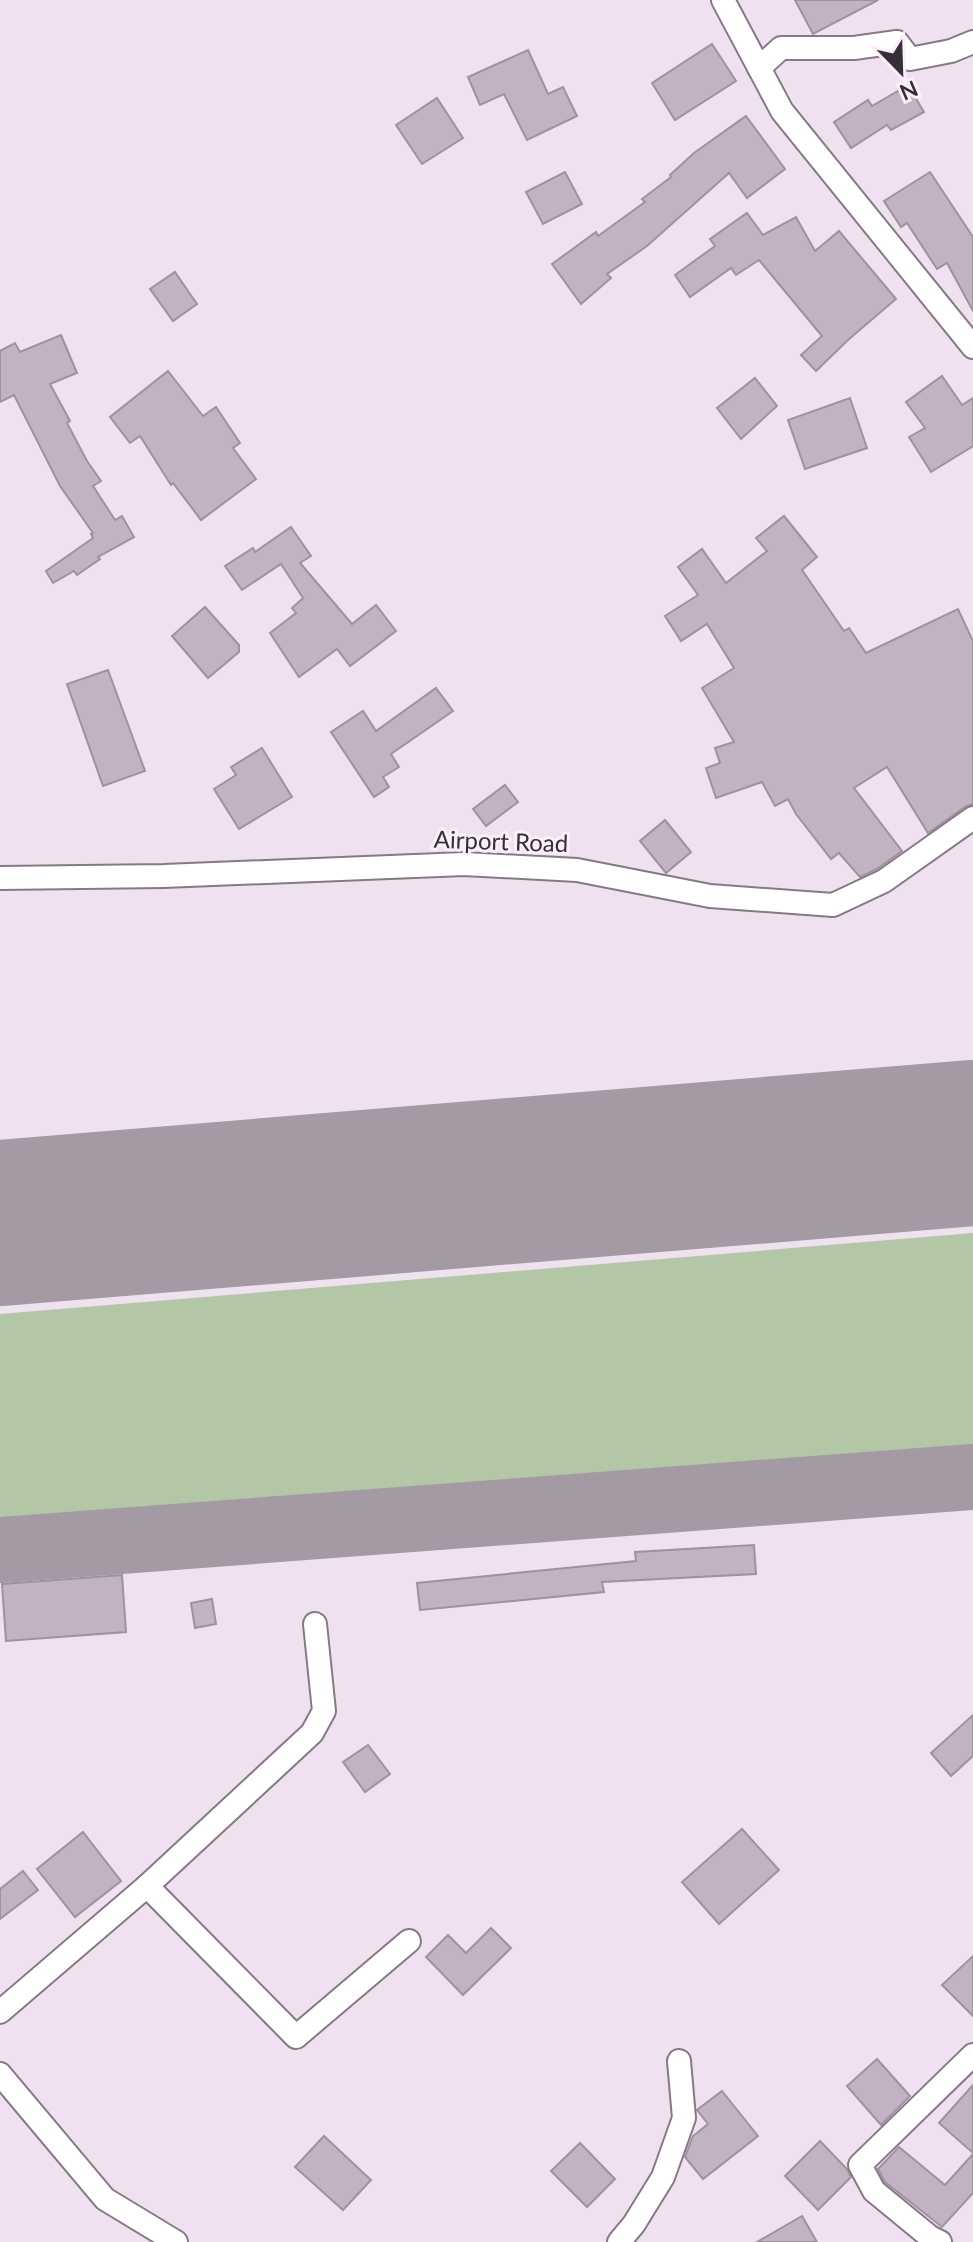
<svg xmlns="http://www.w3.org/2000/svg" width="973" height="2242" font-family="Lato,sans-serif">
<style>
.green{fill:#b3c6a5}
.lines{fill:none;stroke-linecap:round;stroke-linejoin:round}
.taxiway{stroke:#a49aa4;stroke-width:66}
.runway{stroke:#a49aa4;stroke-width:166}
.building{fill:#c1b3c2;stroke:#9f919f;stroke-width:2}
.street-casing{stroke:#867987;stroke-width:26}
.street{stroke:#fff;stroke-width:22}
.labels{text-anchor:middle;stroke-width:6;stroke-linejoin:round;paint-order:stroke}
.street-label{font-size:24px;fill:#353036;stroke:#fdeefe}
</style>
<rect width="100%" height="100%" fill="#f0e1f0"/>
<path class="green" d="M973 1233V1456L0 1536V1314Z"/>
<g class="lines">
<path class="taxiway" d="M0 1550 973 1477"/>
<path class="runway" d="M0 1223 973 1143"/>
</g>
<g class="building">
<path d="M795 0H878L813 34Z"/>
<path d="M712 44 736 81 675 120 652 83Z"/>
<path d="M528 50 548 94 563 87 577 116 527 140 504 94 480 105 468 77Z"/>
<path d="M908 85 924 112 891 130 887 125 851 148 834 122 868 100 872 106Z"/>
<path d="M437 98 463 138 422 164 396 125Z"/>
<path d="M746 116 785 169 747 198 729 173 647 246 607 274 611 278 581 304 552 264 596 232 598 236 645 202 642 199 671 177 670 175 694 153Z"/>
<path d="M565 172 582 204 543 224 526 192Z"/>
<path d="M930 172 973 237V311L947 263 937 269 907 223 901 227 884 201Z"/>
<path d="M747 213 763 235 796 217 815 251 839 231 896 299 848 340 816 371 801 355 822 336 759 260 736 275 731 268 690 297 675 275 715 246 710 239Z"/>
<path d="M175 272 197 304 173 321 150 289Z"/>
<path d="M61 335 77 373 50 384 70 421 67 423 87 461 101 481 93 486 115 520 122 516 134 537 98 557 100 559 77 575 74 571 53 583 46 571 93 538 91 534 93 533 60 486 14 395 0 402V351L15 343 20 352Z"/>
<path d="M168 371 203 416 216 407 240 443 233 448 256 479 201 520 173 483 171 485 140 436 130 443 110 417Z"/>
<path d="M942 376 962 405 973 398V446L931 472 909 437 925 428 906 402Z"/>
<path d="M755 378 777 406 741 439 717 408Z"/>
<path d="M850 398 867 448 805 469 788 420Z"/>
<path d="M784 516 817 557 802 570 844 631 849 628 866 653 958 609 973 641V804L965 807 928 833 887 767 854 788 902 851 877 869 860 877 839 853 831 859 796 814 788 799 775 806 762 782 716 798 706 768 720 763 715 748 734 742 702 688 734 668 707 624 681 641 665 616 698 595 678 567 702 549 726 583 767 551 756 538Z"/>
<path d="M291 527 311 556 300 563 352 624 376 605 396 631 350 666 337 649 299 677 270 633 296 613 292 608 303 598 281 564 242 590 225 566 253 548 255 552Z"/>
<path d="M205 607 239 645V652L208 678 172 636Z"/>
<path d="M108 670 145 771 103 786 67 684Z"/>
<path d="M436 688 453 711 391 754 399 767 383 777 389 787 374 797 331 732 363 711 376 731Z"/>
<path d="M262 748 292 797 239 829 214 789 236 775 231 767Z"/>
<path d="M505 785 518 802 486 826 473 809Z"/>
<path d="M665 820 691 852 666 873 640 841Z"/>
<path d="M754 1545 756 1574 602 1582 604 1592 420 1610 417 1583 636 1561 635 1552Z"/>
<path d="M122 1575 126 1632 6 1641 2 1584Z"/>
<path d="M212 1599 216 1624 195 1628 191 1603Z"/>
<path d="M973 1715V1756L951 1776 931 1753Z"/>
<path d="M368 1745 390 1774 365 1792 343 1762Z"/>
<path d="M742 1829 779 1870 719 1924 682 1882Z"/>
<path d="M83 1832 121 1881 75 1917 37 1869Z"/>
<path d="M23 1871 38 1890 0 1919V1889Z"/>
<path d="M491 1928 511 1948 463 1995 426 1957 448 1935 466 1953Z"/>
<path d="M973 1956V2016L942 1985Z"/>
<path d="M877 2059 910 2096 881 2125 847 2086Z"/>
<path d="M973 2085V2153L939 2123Z"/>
<path d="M722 2091 758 2136 703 2179 685 2157 693 2136 708 2124 697 2110Z"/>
<path d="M324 2136 371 2180 343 2210 295 2167Z"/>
<path d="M820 2141 847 2169 851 2177 818 2210 785 2176Z"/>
<path d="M580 2143 615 2179 587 2207 551 2171Z"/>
<path d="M899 2147 945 2185 973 2154V2193L942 2227 885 2182 878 2169Z"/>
<path d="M802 2216 817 2242H757Z"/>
</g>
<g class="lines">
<g class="street-casing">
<g id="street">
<path d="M723 0 782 111 973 347"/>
<path d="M759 68 781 48H854L897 42 910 59 951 51 973 42"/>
<path d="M0 878 164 876 464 864 577 870 710 896 833 905 884 881 973 818"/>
<path d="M147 1886 296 2037 409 1941"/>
<path d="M0 2012 147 1886 312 1733 324 1711 315 1624"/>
<path d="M0 2074 105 2199 176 2242"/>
<path d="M619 2242 634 2224 663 2177 684 2118 679 2061"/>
<path d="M940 2242 930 2237 874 2191 860 2165 973 2055"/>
</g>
</g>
<use href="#street" class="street"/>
</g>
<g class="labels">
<g class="street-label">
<text transform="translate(501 842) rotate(2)" y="8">Airport Road</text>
</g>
</g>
<g transform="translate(901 72) rotate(157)" stroke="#fdeefe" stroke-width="6" paint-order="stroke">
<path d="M0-6L14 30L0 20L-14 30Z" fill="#353036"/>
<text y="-12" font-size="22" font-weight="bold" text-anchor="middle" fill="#353036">N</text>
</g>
</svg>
